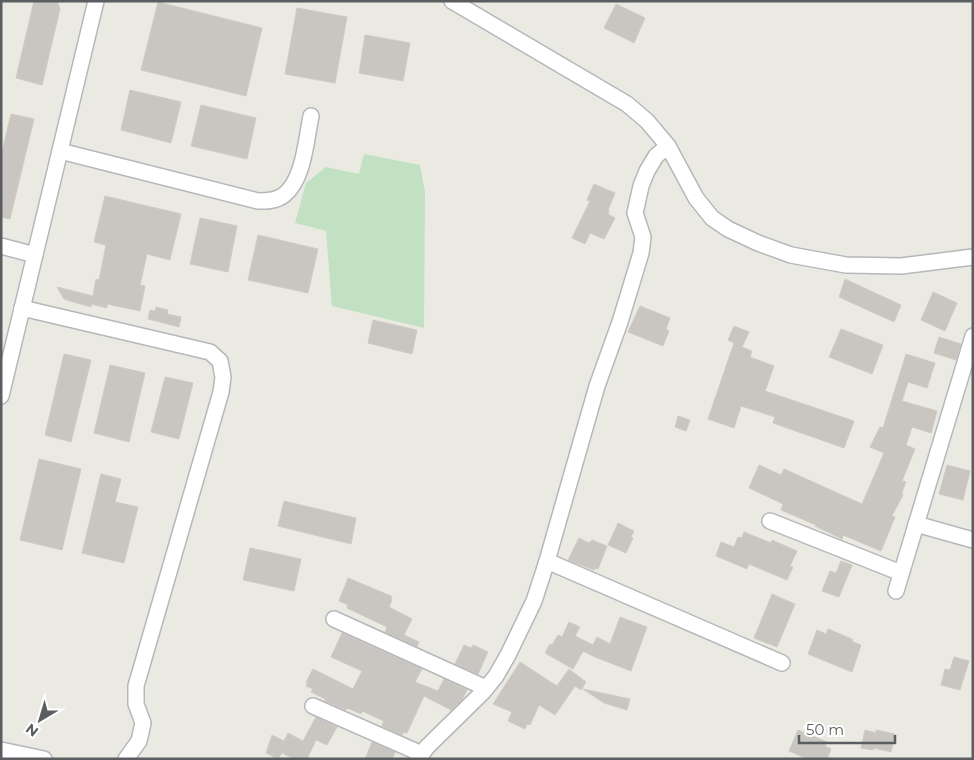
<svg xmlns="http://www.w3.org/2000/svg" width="974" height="760" font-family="Montserrat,sans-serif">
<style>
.green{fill:#c2e0c2}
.building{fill:#c9c6c1;stroke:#cfcbc2}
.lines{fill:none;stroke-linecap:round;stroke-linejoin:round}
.minor-casing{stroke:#b5b8bb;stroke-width:18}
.minor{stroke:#fff;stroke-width:15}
</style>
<rect width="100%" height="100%" fill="#ebeae2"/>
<path class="green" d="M364 154 420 165 425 192 424 328 332 306 326 231 295 223 306 183 326 167 359 174Z"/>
<g class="building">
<path d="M34 1H57L60 9 42 85 16 78Z"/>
<path d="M158 2 262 28 246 96 141 70Z"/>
<path d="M616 4 645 18 634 43 604 28Z"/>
<path d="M297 8 347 17 335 83 285 74Z"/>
<path d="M365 35 410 43 403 81 359 73Z"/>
<path d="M130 90 181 102 171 143 121 130Z"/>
<path d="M201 105 256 118 247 159 191 146Z"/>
<path d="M11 114 34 119 10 219 1 217V156Z"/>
<path d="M594 184 615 193 608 210H609L608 214 615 218 604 239 590 233 585 244 572 238 590 201 587 200Z"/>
<path d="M105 196 181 214 170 260 147 254 140 285 145 286 140 311 107 304V308L91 304V307L70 301 64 299 57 287 93 296 96 279 99 280 106 245 94 242Z"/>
<path d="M200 218 237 226 228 272 190 264Z"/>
<path d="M258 235 318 249 308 293 248 280Z"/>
<path d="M845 279 901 305 894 322 839 297Z"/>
<path d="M933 292 957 303 945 331 921 320Z"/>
<path d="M640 306 670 318 666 329 669 331 663 346 628 332Z"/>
<path d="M156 307 168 310 167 314 181 317 179 327 148 319 150 310 155 311Z"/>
<path d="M373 320 417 330 412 354 368 343Z"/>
<path d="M734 326 749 332 742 347 752 351 750 357 774 366 765 391 854 421 844 448 773 423 775 417 741 406 734 428 708 419 734 343 728 340Z"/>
<path d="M841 329 883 345 872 374 829 357Z"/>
<path d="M939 337 961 344 956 360 934 353Z"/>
<path d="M64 354 91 360 71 442 45 435Z"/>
<path d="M906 354 935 363 927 388 908 382 902 401 937 411 931 433 912 427 906 445 915 449 902 481 906 482 902 492 903 495 892 516 895 517 881 551 843 535 842 539 815 526 816 525 781 510 783 504 749 488 759 465 781 475 784 469 862 504 884 453 870 447 880 427 883 428Z"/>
<path d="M110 365 145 373 129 442 94 433Z"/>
<path d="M165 377 193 383 179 439 151 432Z"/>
<path d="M678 416 690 420 686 431 675 427Z"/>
<path d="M39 459 81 469 62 550 20 540Z"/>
<path d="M947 465 970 471 963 500 939 494Z"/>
<path d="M101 474 121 479 115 502 138 507 124 563 82 553Z"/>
<path d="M284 501 356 518 351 544 278 526Z"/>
<path d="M618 523 634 531 631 537 633 538 626 553 608 545Z"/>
<path d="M744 532 771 543 772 540 797 551 790 566 793 567 787 580 749 564 747 569 716 556 721 542 734 547 738 537 742 538Z"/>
<path d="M579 538 589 543 592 540 607 546 598 569 595 568 594 570 568 560Z"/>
<path d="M250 548 301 559 294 591 243 580Z"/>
<path d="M841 561 852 565 839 597 822 591 830 571 836 573Z"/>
<path d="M348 578 391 596 392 600 389 607 412 619 404 635 419 642 417 647 385 632 387 627 347 608 348 605 339 601Z"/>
<path d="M772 594 795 604 777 647 754 638Z"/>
<path d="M620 617 647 627 631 671 595 657 583 651 573 669 545 653 550 644 552 645 558 635 562 637 569 622 580 627 575 636 593 645 597 637 610 644Z"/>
<path d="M828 629 852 639 853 642 861 645 852 672 808 654 817 630 826 634Z"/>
<path d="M342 633 422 669 415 682 438 691 444 679 467 690 462 700 451 710 424 696 407 733 404 732 402 735 382 726 384 721 362 711 361 714 347 708 346 710 325 701V699L311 692 313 689 306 686 308 683 306 682 313 669 353 689 362 671 331 657Z"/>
<path d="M464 645 471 648 473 645 488 652 478 674 455 664Z"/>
<path d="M954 657 969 661 960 690 941 685 945 669 950 670Z"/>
<path d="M520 662 557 686 569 669 586 682 581 690 575 686 555 715 539 705 530 725 527 724 525 729 508 721 512 712 493 704Z"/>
<path d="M583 689 630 699 627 710 604 703Z"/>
<path d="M316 717 337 727 327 745 316 740 307 759H294L282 753 278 759 266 753 272 735 284 741 288 733 303 741Z"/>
<path d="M798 730 827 742 825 746 831 749 827 759H807L789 751Z"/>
<path d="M865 730 876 733V730L895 734 891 752 874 748 873 750 861 748Z"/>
<path d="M372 742 395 752 392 759H365Z"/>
</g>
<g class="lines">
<g class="minor-casing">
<g id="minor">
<path d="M452 1 627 104 647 121 668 146 696 198 712 218 728 229 758 243 791 255 846 265 901 266 973 257"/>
<path d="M60 151 258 201C266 201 276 201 284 195 304 179 306 140 311 116"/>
<path d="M1 246 35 255"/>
<path d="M22 308 210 352 220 361 223 377 221 392 136 686V704L143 723 139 741 126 759"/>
<path d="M1 396 96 1"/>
<path d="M770 521 901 573"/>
<path d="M916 524 973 540"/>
<path d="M547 561 782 663"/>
<path d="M896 591 973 336"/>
<path d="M334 619 486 688"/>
<path d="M313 706 422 754"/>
<path d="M1 750 44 759"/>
<path d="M418 759 427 747 483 692 496 676 508 655 534 601 547 561 597 386 620 322 641 253 643 237 635 213 641 186 647 171 656 156 668 146"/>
</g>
</g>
<use href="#minor" class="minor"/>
</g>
<rect width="974" height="760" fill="none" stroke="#5b5e61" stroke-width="5"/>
<g transform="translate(40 720) rotate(218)" stroke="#ffffff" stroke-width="4" paint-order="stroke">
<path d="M0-4L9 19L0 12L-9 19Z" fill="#5b5e61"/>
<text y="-8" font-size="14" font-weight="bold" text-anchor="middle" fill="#5b5e61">N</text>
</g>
<path d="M799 735v8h96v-8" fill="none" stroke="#5b5e61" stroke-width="2.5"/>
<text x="806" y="735" font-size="15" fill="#5b5e61" stroke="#ffffff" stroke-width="4" paint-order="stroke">50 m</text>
</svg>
